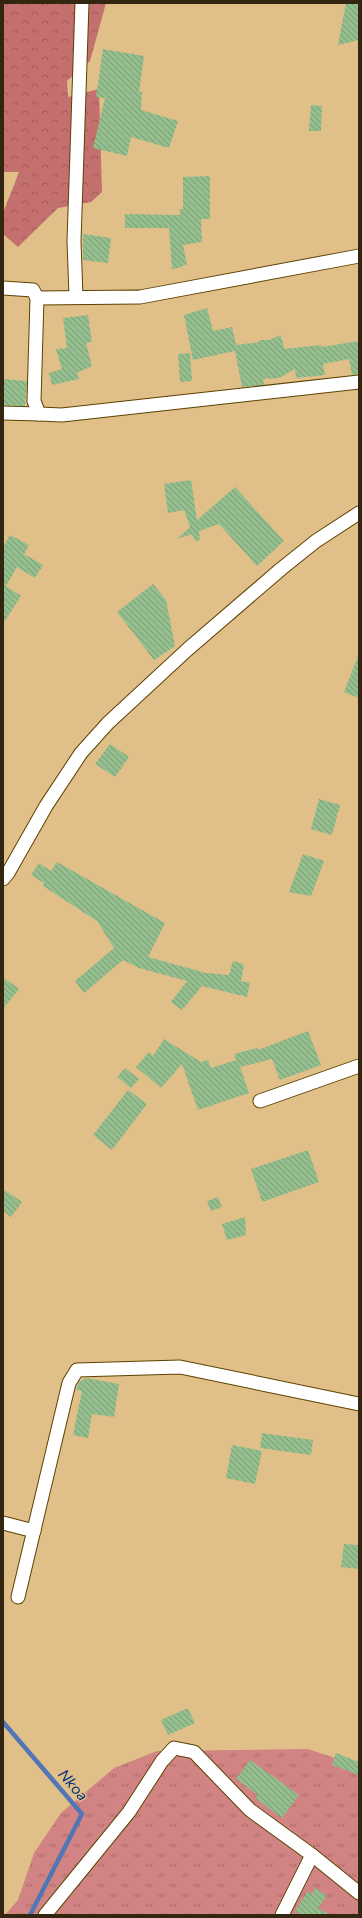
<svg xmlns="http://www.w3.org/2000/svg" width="362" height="1918" font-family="Commissioner,sans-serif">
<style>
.grass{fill:url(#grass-tufts)}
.forest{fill:url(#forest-crowns)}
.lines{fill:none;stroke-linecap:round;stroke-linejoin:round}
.stream{stroke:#5176b6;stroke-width:4.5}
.building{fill:url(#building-back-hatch)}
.street-casing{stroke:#5d4101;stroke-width:15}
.street{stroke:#fff;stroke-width:13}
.labels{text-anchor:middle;stroke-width:3;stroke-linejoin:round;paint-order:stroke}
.water-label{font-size:15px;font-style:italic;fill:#002d78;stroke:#e0c088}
</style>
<defs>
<pattern id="grass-tufts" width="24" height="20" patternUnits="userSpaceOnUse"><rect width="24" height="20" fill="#d18483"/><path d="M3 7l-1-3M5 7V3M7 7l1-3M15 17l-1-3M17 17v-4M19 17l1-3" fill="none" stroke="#aa6c6a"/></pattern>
<pattern id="forest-crowns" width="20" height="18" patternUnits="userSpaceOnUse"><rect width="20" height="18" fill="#c4706f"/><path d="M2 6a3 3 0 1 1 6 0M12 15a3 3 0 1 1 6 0" fill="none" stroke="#a05c5a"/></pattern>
<pattern id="building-back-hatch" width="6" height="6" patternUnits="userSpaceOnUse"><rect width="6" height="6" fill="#95be8e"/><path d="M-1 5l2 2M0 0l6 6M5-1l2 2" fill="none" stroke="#7a9a73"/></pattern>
</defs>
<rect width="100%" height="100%" fill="#e0c088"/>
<path class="grass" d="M308 1749 359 1766V1915H5L18 1900 34 1853 61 1813 114 1768 157 1751Z"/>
<path class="forest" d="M3 3H106L90 61 67 81 68 97 99 89 102 192 91 202 58 208 18 247 3 234V213L19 172H3Z"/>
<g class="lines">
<path class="stream" d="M3 1722 82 1814 30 1915"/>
</g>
<g class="building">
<path d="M346 3H359V40L338 45Z"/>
<path d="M103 49 144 56 139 92H142L141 110 178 121 169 148 131 137 127 156 93 148 105 98 96 97Z"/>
<path d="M311 105 322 106 321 131H309Z"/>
<path d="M210 176V219H201L202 242 183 245 187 264 179 268 172 269 169 228H125V214L180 215V209H183V177Z"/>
<path d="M83 234 111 238 108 263 83 260Z"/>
<path d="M207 308 213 331 232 327 236 345 260 342 259 340H269L281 335 284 349 321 345 322 347 359 341V374L352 375 349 359 323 364 325 375 296 378 295 369 279 378 263 379 264 385 242 387 235 351 193 360 184 315Z"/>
<path d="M88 315 92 342 86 343 92 366 77 373 79 379 52 385 49 373 62 369 56 349 67 348 63 318Z"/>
<path d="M190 353 192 381 180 382 178 354Z"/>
<path d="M3 379 27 381 25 406 3 405Z"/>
<path d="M191 480 197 520 235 487 284 541 257 566 219 524 199 531 200 540 195 541 192 534 177 539 190 527 184 510 168 513 164 484Z"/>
<path d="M10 535 29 545 24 554 43 565 35 578 17 567 6 586 21 596 3 624V547Z"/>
<path d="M153 584 166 600 175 646 154 660 117 612Z"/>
<path d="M358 656 359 657V698L344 692Z"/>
<path d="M110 744 129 757 115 777 95 764Z"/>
<path d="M319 799 340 805 332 835 311 829Z"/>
<path d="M303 854 324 861 311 896 289 892Z"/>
<path d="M57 862 165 923 148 957 206 973 229 975 233 961 244 964 241 981 250 983 247 997 202 986 182 1010 171 1002 187 981 139 968 123 960 84 993 75 981 114 948 97 921 43 886 44 883 31 875 39 863 51 871Z"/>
<path d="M3 977 19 989 3 1009Z"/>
<path d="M308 1031 321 1065 280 1080 272 1059 240 1067 249 1093 198 1110 182 1064 161 1088 136 1067 149 1052 153 1056 164 1039 201 1062 208 1060 211 1068 236 1060 234 1054 257 1048 258 1050Z"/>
<path d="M125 1068 139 1079 131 1088 117 1077Z"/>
<path d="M128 1090 147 1104 112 1150 93 1135Z"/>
<path d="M308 1150 319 1182 262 1202 251 1169Z"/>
<path d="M3 1189 22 1202 11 1217 3 1211Z"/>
<path d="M218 1197 222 1207 211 1211 207 1201Z"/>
<path d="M245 1217 246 1235 227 1240 222 1224Z"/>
<path d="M86 1378 119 1384 114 1417 92 1414 88 1438 73 1435 82 1391 76 1390 79 1382Z"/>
<path d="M262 1433 313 1440 311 1455 260 1448Z"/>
<path d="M232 1445 262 1451 255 1484 226 1478Z"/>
<path d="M344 1544 359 1545V1569L341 1567Z"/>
<path d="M188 1708 195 1723 168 1735 161 1720Z"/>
<path d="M336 1753 359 1762V1775L332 1765Z"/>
<path d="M250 1760 299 1795 282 1818 255 1798 258 1795 236 1779Z"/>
<path d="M316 1888 327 1896 318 1908 330 1915H301L295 1911 308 1891 311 1894Z"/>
</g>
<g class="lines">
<g class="street-casing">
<g id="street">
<path d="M3 288 33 290 37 298 34 401 39 414 62 415 359 382"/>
<path d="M76 297 74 241 82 3"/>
<path d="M37 298 140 297 359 256"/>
<path d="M3 413 39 414"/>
<path d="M3 879 8 873 46 806 81 753 108 723 188 649 281 569 316 541 359 513"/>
<path d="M260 1101 359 1066"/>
<path d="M3 1523 34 1531"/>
<path d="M18 1597 69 1383 77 1370 180 1367 359 1404"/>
<path d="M45 1915 129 1812 162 1761 174 1748 194 1752 250 1810 312 1855 359 1893"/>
<path d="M282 1915 312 1855"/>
</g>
</g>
<use href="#street" class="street"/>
</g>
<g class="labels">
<g class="water-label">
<text transform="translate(73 1785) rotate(49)" y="5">Nkoa</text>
</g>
</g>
<rect width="362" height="1918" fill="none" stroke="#332610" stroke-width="8"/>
</svg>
